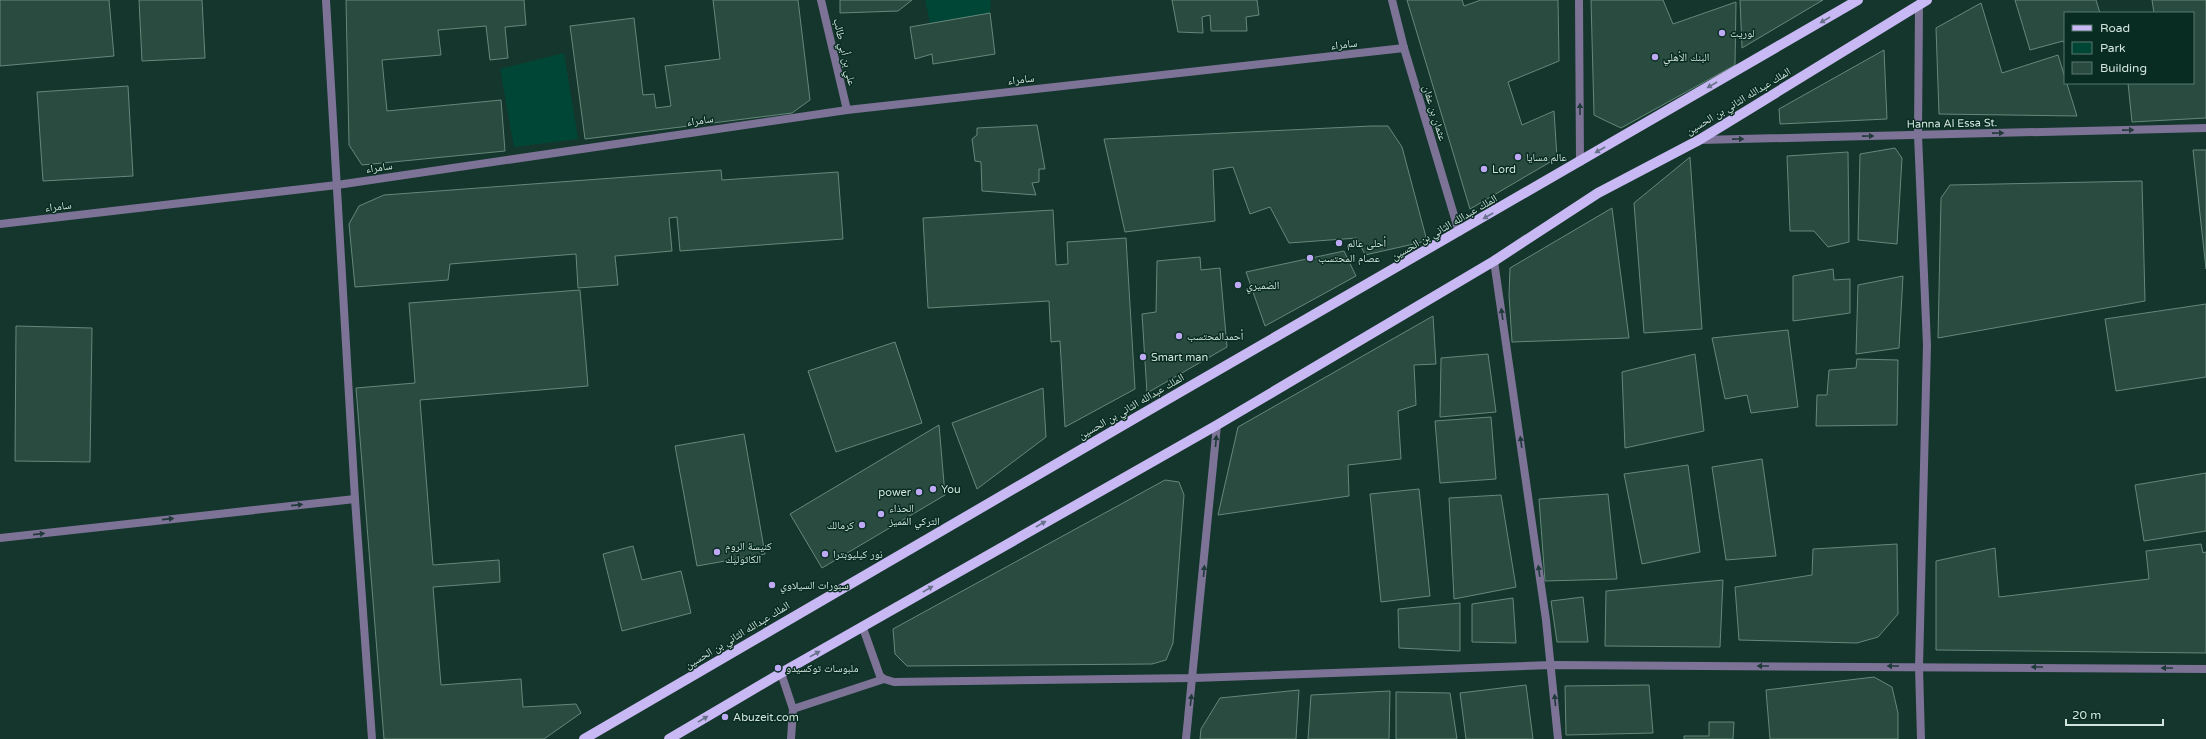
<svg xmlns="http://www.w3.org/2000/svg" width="2206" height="739" font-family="'Varela Round','Noto Naskh Arabic',sans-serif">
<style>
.green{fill:#004636}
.building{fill:#2a4c40;stroke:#65887b}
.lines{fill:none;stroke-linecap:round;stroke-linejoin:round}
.street{stroke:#7c7397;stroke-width:8}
.primary{stroke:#c8b8f4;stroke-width:10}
.oneway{fill:#68728b}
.oneway2{fill:#203a39}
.poi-dot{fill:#bea9f5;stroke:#092c22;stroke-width:1.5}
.labels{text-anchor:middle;stroke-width:3;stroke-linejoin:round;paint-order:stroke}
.poi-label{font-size:11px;fill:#d2e5dd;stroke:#092c22;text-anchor:start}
.street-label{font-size:11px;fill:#d2e5dd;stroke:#092c22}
</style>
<rect width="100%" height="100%" fill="#15362c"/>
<g class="green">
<path d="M925 0H991L990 13 930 23Z"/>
<path d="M564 53 578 139 514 147 500 69Z"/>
</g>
<g class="building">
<path d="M0 0H109L114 56 0 66Z"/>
<path d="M139 0H202L205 58 142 61Z"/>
<path d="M346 0H524L526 25 505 27 508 58 490 60 486 26 438 30 441 55 382 60 387 111 501 100 505 151 362 165 349 145Z"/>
<path d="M713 0H798L810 100 792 113 585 139 570 26 634 18 643 95 654 94 656 108 671 106 665 66 720 59Z"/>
<path d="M840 0H912L898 11 840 13Z"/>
<path d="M1172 0H1257L1259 15 1246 17 1247 31H1211L1210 15 1202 17 1203 33 1178 32Z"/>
<path d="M1407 0H1462L1464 6 1481 0H1558L1559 61 1508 82 1522 125 1554 111 1557 158 1470 209Z"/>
<path d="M1591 0H1663L1673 24 1736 2 1735 65 1621 128 1606 121 1594 115Z"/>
<path d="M1740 0H1823L1742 48Z"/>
<path d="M2015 0H2096L2100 13H2065V44L2063 41 2030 50Z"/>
<path d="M2152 0H2206V118L2132 122 2128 83H2193V13H2154Z"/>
<path d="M1981 3 2002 73 2058 55 2077 116 1939 114 1936 28Z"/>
<path d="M990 13 995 54 933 64 932 54 915 59 910 27Z"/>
<path d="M1884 50 1887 119 1780 124 1779 109Z"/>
<path d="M128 86 133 176 43 181 37 92Z"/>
<path d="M1037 125 1045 169H1039V182L1032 183 1036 195 982 191 981 162 975 161 972 139 977 135V128Z"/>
<path d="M1371 126H1388L1402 147 1427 241 1365 255 1357 238 1289 243 1270 207 1250 214 1233 167 1213 170 1215 221 1125 232 1104 139Z"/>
<path d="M1895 148 1902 158 1897 244 1858 240 1860 154Z"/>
<path d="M2193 150H2206V269Z"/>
<path d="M1848 152 1849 242 1828 247 1814 231H1790L1787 156Z"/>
<path d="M1690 157 1702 329 1644 333 1634 203Z"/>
<path d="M721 170 722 180 838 172 843 239 680 251 677 217 669 218 672 251 615 256 618 285 578 288 576 254 450 264 448 280 355 287 349 224 359 206 384 195Z"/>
<path d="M2142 181 2145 301 1938 338 1941 198 1950 185Z"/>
<path d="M1612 208 1629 338 1512 342 1509 295 1510 268Z"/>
<path d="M1053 210 1056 265 1068 264 1067 242 1126 238 1135 389 1065 427 1060 341 1051 342 1049 301 928 308 923 218Z"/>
<path d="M1344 251 1356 276 1265 326 1246 272Z"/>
<path d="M1200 257 1201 270 1220 268 1227 347 1147 393 1142 314 1156 312 1157 261Z"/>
<path d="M1833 269 1834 280 1850 279V313L1793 321V276Z"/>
<path d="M1903 276 1899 348 1856 354 1858 285Z"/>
<path d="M580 290 588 386 420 400 433 565 499 560 500 582 433 587 441 685 521 679 523 707 576 704 581 713 544 739H384L356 388 415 383 409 303Z"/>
<path d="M2206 304V377L2116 391 2105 319Z"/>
<path d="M1433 316 1436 364 1414 365 1416 405 1398 411 1401 459 1348 465 1349 496 1218 515 1238 427Z"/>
<path d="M16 326 92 328 90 462 15 461Z"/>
<path d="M1788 330 1798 407 1751 413 1747 395 1725 399 1712 338Z"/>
<path d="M895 342 922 423 836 452 808 371Z"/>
<path d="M1488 354 1496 412 1440 417 1441 358Z"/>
<path d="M1695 354 1704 431 1625 448 1622 372Z"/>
<path d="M1857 359 1898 360 1897 425 1816 426 1817 395H1827L1829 370 1856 368Z"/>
<path d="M1043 388 1046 437 977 489 952 423Z"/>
<path d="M1491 417 1496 479 1440 483 1435 421Z"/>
<path d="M939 425 945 495 822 568 790 514Z"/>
<path d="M744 434 765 554 697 566 675 446Z"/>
<path d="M1762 459 1776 556 1726 560 1712 467Z"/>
<path d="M1688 465 1700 552 1642 564 1624 474Z"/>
<path d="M2206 473V531L2144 541 2135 485Z"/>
<path d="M1165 480 1179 482 1184 495 1173 643 1166 660 1152 664 907 666 895 654 893 629Z"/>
<path d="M1419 489 1430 596 1381 602 1370 494Z"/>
<path d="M1608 494 1617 579 1545 581 1539 499Z"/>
<path d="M1501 495 1516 587 1454 599 1449 498Z"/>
<path d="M1897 544 1898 614 1878 637 1857 643 1739 640 1735 587 1812 575 1813 549Z"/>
<path d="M2201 544 2203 553 2206 552V653L1936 650V561L1995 548 1999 597 2149 579 2146 551Z"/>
<path d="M633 546 642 580 681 571 691 613 622 631 603 554Z"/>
<path d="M1723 580 1720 647 1605 646 1606 591Z"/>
<path d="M1583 597 1588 642H1557L1551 601Z"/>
<path d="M1513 598 1516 643 1472 642V604Z"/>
<path d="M1460 603V651L1399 648 1398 609Z"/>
<path d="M1874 677 1892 687 1898 713V739H1770L1766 690Z"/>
<path d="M1526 685 1533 739H1466L1460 693Z"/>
<path d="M1649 685 1653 733 1566 735 1565 686Z"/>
<path d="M1299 690 1296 739H1200L1201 729 1220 698Z"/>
<path d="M1390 691 1389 739H1308L1311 695Z"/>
<path d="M1396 692 1450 693 1457 739H1396Z"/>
<path d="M1709 722H1734L1733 739H1684V736H1709Z"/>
</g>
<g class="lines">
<g class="street">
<path d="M326 0 355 499 372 739"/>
<path d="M821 0 847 110"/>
<path d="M1392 0 1404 48 1459 232"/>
<path d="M1579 0 1580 162"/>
<path d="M1919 5 1918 135 1927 345 1919 667 1921 739"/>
<path d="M1700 140 2206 128"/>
<path d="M0 224 337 185 847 110 1404 48"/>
<path d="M1494 261 1546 620 1558 739"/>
<path d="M0 538 355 499"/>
<path d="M863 628 880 676 884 679 894 682 1194 678 1552 665 2206 669"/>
<path d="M781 673 793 709 791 739"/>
<path d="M793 709 884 679"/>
<path d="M1186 739 1217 425"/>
</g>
<g class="primary">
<path d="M584 739C1007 490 1434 247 1858 0"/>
<path d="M669 739 781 673 1217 425 1494 261 1598 193 1699 140 1927 0"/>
</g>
</g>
<defs><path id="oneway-solid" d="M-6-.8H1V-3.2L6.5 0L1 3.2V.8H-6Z"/></defs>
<g class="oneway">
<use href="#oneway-solid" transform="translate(1825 20) rotate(150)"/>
<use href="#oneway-solid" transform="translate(1712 85) rotate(150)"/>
<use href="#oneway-solid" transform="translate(1600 150) rotate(150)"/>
<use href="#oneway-solid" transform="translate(1488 216) rotate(150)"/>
<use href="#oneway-solid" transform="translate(1041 524) rotate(-30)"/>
<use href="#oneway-solid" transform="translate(928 589) rotate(-30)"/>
<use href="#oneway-solid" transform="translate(815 654) rotate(-29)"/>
<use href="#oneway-solid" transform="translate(703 719) rotate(-31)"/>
</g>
<g class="oneway2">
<use href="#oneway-solid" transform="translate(1580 109) rotate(-90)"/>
<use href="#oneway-solid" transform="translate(2128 130) rotate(-1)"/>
<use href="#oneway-solid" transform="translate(1998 133) rotate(-1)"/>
<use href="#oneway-solid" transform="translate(1868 136) rotate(-1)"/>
<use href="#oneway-solid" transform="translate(1738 139) rotate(-1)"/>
<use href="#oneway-solid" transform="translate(1502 314) rotate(-98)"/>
<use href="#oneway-solid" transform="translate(1216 441) rotate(-85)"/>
<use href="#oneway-solid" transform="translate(1521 442) rotate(-98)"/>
<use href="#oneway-solid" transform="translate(297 505) rotate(-6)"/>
<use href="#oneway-solid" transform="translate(168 519) rotate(-6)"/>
<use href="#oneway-solid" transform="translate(39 534) rotate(-6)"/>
<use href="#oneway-solid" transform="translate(1204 571) rotate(-85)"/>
<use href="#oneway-solid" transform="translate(1539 571) rotate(-98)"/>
<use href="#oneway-solid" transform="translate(1763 666) rotate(-180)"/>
<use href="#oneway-solid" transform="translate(1893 666) rotate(-180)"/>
<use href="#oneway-solid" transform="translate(2037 667) rotate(-180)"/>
<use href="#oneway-solid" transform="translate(2167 668) rotate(-180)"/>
<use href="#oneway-solid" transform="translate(1191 700) rotate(-83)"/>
<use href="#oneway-solid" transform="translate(1555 700) rotate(-95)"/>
</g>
<g class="poi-dot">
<circle cx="1722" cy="33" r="4"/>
<circle cx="1655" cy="57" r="4"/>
<circle cx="1518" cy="157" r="4"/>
<circle cx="1484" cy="169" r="4"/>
<circle cx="1339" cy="243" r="4"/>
<circle cx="1310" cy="258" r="4"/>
<circle cx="1238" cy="285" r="4"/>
<circle cx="1179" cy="336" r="4"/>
<circle cx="1143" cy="357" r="4"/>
<circle cx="933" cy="489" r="4"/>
<circle cx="919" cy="492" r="4"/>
<circle cx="881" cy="514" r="4"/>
<circle cx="862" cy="525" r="4"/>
<circle cx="717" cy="552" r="4"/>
<circle cx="825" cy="554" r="4"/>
<circle cx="772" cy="585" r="4"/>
<circle cx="778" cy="668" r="4"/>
<circle cx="725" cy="717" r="4"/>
</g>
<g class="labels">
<g class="poi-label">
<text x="1730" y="37">لوريت</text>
<text x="1663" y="61">البنك الأهلي</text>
<text x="1526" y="161">عالم مسايا</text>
<text x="1492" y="173">Lord</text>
<text x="1347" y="247">أحلى عالم</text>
<text x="1318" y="262">عصام المحتسب</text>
<text x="1246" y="289">الضميري</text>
<text x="1187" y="340">أحمدالمحتسب</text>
<text x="1151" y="361">Smart man</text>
<text x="941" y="493">You</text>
<text x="911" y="496" text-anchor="end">power</text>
<text x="889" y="512">الحذاء<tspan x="889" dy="13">التركي المميز</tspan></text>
<text x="854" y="529" text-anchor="end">كرمالك</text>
<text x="725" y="550">كنيسة الروم<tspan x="725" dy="13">الكاثوليك</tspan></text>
<text x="833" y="558">نور كيليوبترا</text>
<text x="780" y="589">سبورات السيلاوي</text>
<text x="786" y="672">ملبوسات توكسيدو</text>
<text x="733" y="721">Abuzeit.com</text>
</g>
<g class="street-label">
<text transform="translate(1344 44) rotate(-6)" y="4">سامراء</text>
<text transform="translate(845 52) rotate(77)" y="4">علي بن أبي طالب</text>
<text transform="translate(1021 79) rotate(-6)" y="4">سامراء</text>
<text transform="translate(1738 101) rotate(-31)" y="4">الملك عبدالله الثاني بن الحسين</text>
<text transform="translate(1435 113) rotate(73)" y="4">عثمان بن عفان</text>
<text transform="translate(700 120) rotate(-8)" y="4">سامراء</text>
<text transform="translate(1952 123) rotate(-1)" y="4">Hanna Al Essa St.</text>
<text transform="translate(379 167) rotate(-8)" y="4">سامراء</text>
<text transform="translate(58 206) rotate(-7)" y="4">سامراء</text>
<text transform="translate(1444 227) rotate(-30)" y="4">الملك عبدالله الثاني بن الحسين</text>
<text transform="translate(1131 406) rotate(-30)" y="4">الملك عبدالله الثاني بن الحسين</text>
<text transform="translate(737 635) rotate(-31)" y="4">الملك عبدالله الثاني بن الحسين</text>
</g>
</g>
<rect x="2064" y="12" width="130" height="72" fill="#092c22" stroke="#59766d"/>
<rect x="2072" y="25" width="20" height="6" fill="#c8b8f4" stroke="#59766d"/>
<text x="2100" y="32" font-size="12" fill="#d2e5dd">Road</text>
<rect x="2072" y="42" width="20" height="12" fill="#004636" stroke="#59766d"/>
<text x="2100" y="52" font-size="12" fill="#d2e5dd">Park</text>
<rect x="2072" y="62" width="20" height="12" fill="#2a4c40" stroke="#59766d"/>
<text x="2100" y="72" font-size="12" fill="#d2e5dd">Building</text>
<path d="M2066 719v6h97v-6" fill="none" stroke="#d2e5dd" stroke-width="2"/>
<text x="2072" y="719" font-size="12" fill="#d2e5dd" stroke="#092c22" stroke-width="3" paint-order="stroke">20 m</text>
</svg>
